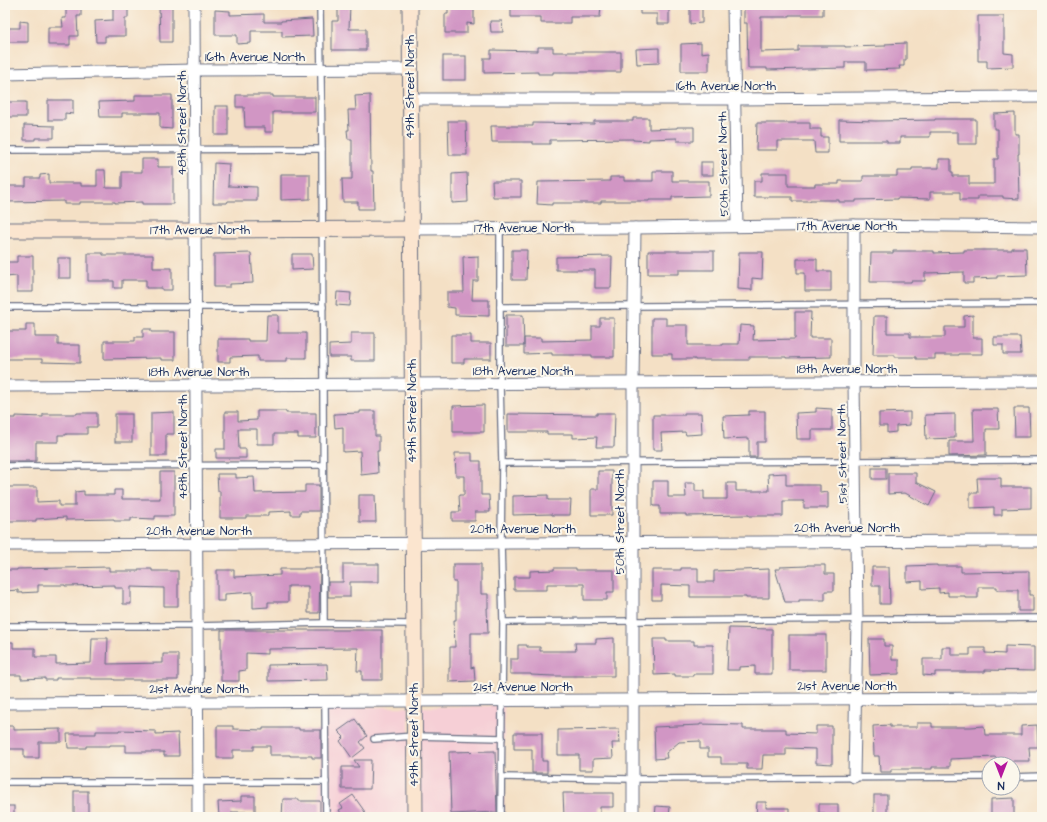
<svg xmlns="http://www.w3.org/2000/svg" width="1047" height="822" font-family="'Architects Daughter',sans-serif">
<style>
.built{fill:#f6cfd6}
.building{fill:#d196c4}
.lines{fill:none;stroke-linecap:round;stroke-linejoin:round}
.lane-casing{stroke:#676d82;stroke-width:8}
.street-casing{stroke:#676d82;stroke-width:13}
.secondary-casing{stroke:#676d82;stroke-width:17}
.lane{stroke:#fff;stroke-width:5.5}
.street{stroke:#fff;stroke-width:11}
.secondary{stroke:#fbe5cf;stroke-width:15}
.labels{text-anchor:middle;stroke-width:4;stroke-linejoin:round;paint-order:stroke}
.street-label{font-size:12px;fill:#1b2f5e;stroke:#fbf7ec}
</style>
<rect width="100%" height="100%" fill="#fbf7ec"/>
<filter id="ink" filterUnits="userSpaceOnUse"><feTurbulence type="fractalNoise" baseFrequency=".025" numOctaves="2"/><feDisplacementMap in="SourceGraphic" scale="8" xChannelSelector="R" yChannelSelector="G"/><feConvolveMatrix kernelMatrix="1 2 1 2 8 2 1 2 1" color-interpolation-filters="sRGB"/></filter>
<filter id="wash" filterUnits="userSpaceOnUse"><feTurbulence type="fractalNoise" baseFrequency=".012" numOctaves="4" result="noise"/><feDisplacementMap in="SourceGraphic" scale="16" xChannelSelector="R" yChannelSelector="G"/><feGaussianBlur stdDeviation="0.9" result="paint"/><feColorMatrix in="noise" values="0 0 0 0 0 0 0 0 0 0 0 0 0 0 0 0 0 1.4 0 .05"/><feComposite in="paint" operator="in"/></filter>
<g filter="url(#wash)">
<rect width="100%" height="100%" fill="#f4e0c5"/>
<g class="built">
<path d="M504 706V817H420L419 707Z"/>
<path d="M321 707H409V817H319Z"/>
</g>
<g id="blocks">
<g class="building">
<path d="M66 5H81V16H77L78 36H70V45H48V27H63L62 18H66Z"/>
<path d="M113 5H128V18H125V36H105V42H96L95 21 113 20Z"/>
<path d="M159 5H172V42H160Z"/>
<path d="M338 5H350L349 29H366V50H332V21H338Z"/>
<path d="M448 5H474V24L467 23V33H445V14H448Z"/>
<path d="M511 5H601L600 17H570V23H541V17H511Z"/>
<path d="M640 5H669V24H657V14H640Z"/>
<path d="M690 5H702V23L690 24Z"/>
<path d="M744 5H823V15H789V17H761V52L798 51V46H845V47L885 46V44L906 43V60H904V66H899L900 69 866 70V62H845V68L767 70V68H748L747 23H744Z"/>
<path d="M215 10 230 11V15L264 14V22H281V21L312 19 313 36 282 37V31H251V43L237 44V35H215Z"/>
<path d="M978 16H1004V53L1013 54V67L987 68V61H978Z"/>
<path d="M20 21 28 22V42H5V28H20Z"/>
<path d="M490 21H502L503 32H491Z"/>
<path d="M701 43V53L709 52V71H681V44Z"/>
<path d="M538 47H553V52H621V72H553V74H538V72L484 73V58H491V50L538 51Z"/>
<path d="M659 48V63L637 64 636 49Z"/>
<rect x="443" y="56" width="23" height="24"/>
<path d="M135 95H172V129L160 128V113H122V117H100L99 102 135 101Z"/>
<path d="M236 95H273V97H315V112H273V132H265V127H245L244 107H236Z"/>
<path d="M370 95 371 171H373L374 209H358V202H343L342 179H352V139H348L347 130H349L348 110H356L355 96Z"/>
<path d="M48 100H73V114L65 113V120H48Z"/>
<rect x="5" y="102" width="21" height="15"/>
<rect x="215" y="106" width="13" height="29"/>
<path d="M1015 113V134H1019V154H1018L1019 199 1003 198V196H978V200H960V192H930V199L897 198V199L856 200V202H839V200H810V201H792V197H754V181H762V173H788V186H815V184H839V181H863V176H897V171H912V168H939V159H951V172H953V176H969V184H994V159H998V129H994V114Z"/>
<path d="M633 118H649V129L677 128V127H694V141H677V138L649 139V141L633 140V139L550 140V144H533V142H492L491 126H533V123L594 124V121H633Z"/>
<path d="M935 119H976V144H958V132H930V137H900V143H887V141H839V120L876 121 935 120Z"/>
<path d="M448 121H466L467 155H449Z"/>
<path d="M757 123H810V129H821V137H828V153H815L814 141H777V150H756Z"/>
<path d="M24 125 54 126V138H35V140H24Z"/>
<path d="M142 159H158V167H173V204H142V202L115 203V202H80V204H64V201L5 202V186H26V178H40V175L49 174V183H81V186H97V170H105L106 188H122V172H142Z"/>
<rect x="701" y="162" width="12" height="13"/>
<path d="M214 163 229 164 228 186 257 187V201H228L227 203H213Z"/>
<path d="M653 171H672V181H709V196L672 197V200H649V201H601V203H552V205L537 204 538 182 610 181V177H624V181H653Z"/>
<path d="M467 173 468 202 452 203V174Z"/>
<path d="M281 174H310V199L281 200Z"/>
<path d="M492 181H521V197H493Z"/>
<path d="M1012 248H1026L1027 275 997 276V278L973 279V283H964V272L925 273V281H911V282H870L871 253H893V251H934V253L964 252V250H1012Z"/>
<path d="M512 250H527L526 280H512Z"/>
<path d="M648 251H714V270H679V274H648Z"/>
<path d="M739 252H763L762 279 752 278V290L738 289Z"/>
<path d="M88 253H103V255H153V268H172V290H162V288H146V280H122V288H114V281H88Z"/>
<path d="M251 253 253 283 230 284V287H214V254Z"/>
<path d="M292 254H312L313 269 292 270Z"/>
<path d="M17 256H33V292H17V276L5 277V262H17Z"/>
<path d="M478 256V281H473L472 300H489V316L455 315V308L447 307V292H464L463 257Z"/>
<path d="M612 256 611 288H595V270H556V257Z"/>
<rect x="58" y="258" width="13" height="20"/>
<path d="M797 259H817V271H831V291H805V273H797Z"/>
<path d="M337 292 351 293 350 306 336 305Z"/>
<path d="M795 312H811L810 338H831V357L786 358V357H749V360H695V359H672V354H652V318H666V325H688V345H723V344H739L740 325 754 326 753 340 795 339Z"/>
<path d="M267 315H278V333H306V358H287V361H258V356L230 357V362H218V339H248V341H266Z"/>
<path d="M506 315H523L524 346H506Z"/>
<path d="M973 315V338H982V354H959V355H935V359H916V357H895V355H873L874 316H887V333H910V337H945V327H964V316Z"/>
<path d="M600 318H614V357H592V355H552V353L524 354V338H541V341L592 340V326H600Z"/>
<path d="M26 324H35V337H58V345H80V363L42 362V359H5V331H26Z"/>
<path d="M143 329H151V332H175V360H161V358L104 359V341H135V337H143Z"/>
<path d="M351 333H375V361H351V357H329V345L351 344Z"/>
<path d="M451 335H471V343H491V359H464V363H451Z"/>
<path d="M994 337H1020L1021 354H1003V345H994Z"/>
<path d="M484 405V432H453V406Z"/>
<path d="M816 408 832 409V430H812V439H797L796 413 816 412Z"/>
<path d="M1014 408H1029L1030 437H1015Z"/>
<path d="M973 409H998L999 429H986V455L949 456V441H974Z"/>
<path d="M257 411H286V413H316V438H298V434H274V444H257V429H238L239 449H246V458H216V449H225V412H238V421L257 420Z"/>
<path d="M360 411H375V436H379V451H377L378 473 361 475 360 451 343 452V427L335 428 334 414 360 413Z"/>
<path d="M749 411H765V442H757V457H749V438L724 439 723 416 749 415Z"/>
<path d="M174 412V434H166V456H151V413Z"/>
<path d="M910 412V425L896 426V432L887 433V426H879V413Z"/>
<path d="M77 413H97V427H87V434H66V435H58V442H36V461H5V418H16V416L43 417V414H77Z"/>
<path d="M597 413H615L614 447H596L597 437 573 438V434H547V432H508V414L597 415Z"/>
<path d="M685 413H701L702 434 686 435 685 432 661 433 662 450H653V415H685Z"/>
<rect x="115" y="414" width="17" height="28"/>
<path d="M955 414V438L926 439 925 415Z"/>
<path d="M455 453H472V461H481V495H489L490 512H475V521H452V512H460L459 495H464V476H456Z"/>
<rect x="872" y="468" width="14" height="11"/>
<path d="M598 471H612V515H591V489H598Z"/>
<path d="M160 472H174V516H155V519L131 518V521H114V519L66 520V517L36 519V521H5V487H37V502L59 501V506H75V492L84 491V495H114V490H122V499H160Z"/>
<path d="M786 473V485H820V493L828 492V508H804V501H783V516H749V515L686 516V514H660V506H653V481H668V497H686L685 483H695V491H704V499H727V483H736V491H769L768 474Z"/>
<path d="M888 473H916V482L936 492 929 506 905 493 888 494Z"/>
<path d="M217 474H236V478L254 477 255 493 305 492V485H319V511H300V515H291V511L268 512V516H246V518H220V491H218Z"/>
<path d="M977 478H1001V487H1031V508L1002 509V515H994V507L970 508V493H978Z"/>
<path d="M359 495H375L376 522H359Z"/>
<path d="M548 495V500H571L570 515H552V514L513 515V496Z"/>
<path d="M343 564H379V582H350V597H328V582H343Z"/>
<path d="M453 564H481V594H488V608H487L488 633H471V668L474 667 475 681 449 682V668H450V647H455L454 620H456V582H453Z"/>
<path d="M807 565H825V574H834V591H825V600H799V602H785L775 569H780V567L807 566Z"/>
<path d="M937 565V566H961V572L1029 571V595H1033V611H1018V590H997V587H978V598H965V596H948V592L939 593V588L922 589V581L907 582V566Z"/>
<path d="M109 567V571H138V569H152V571H178V606H164V588L131 587V604H123V588H115V585L65 586V585H38V592L18 593V590L5 591V570H17V569Z"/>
<path d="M872 567H889L890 604H880V586H872Z"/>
<path d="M304 568H320L319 613H308V586H288V602H268V607L253 608V592L225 594V601H217V570H234V577L280 575V569H304Z"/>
<path d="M554 568H576V570H614V592H607V600H584V584H547V590H514V577H530V571L554 570Z"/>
<path d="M681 568H698V582H714V571L769 569V598H746V597H690V586L661 585V600H652V570H681Z"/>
<path d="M729 628 772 629V674H755V666L739 667V670H727Z"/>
<path d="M221 630H382V680H362V671H357L358 648H355L268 649V654L246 653V670L239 671V681H221Z"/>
<rect x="789" y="635" width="37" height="35"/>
<path d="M92 638H108L107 664 163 663V654H178V680H114V679H91V678H56V680H45V678L21 679V675H5V642H13V648H35V657H56V664L91 663Z"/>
<path d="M614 638V676H553L531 675V674H510V659H518V645H527V647H540V651H576L575 643H596V639Z"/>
<path d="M653 639H666V641H694V645H713V674H693V676H675V674L654 675Z"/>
<path d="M869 639H884V646H892V660H899V674L870 675Z"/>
<path d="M1005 646 1034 647V671L985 670V672H935V676L923 675V659H942V647H951V655H970V648H985V653L1005 654Z"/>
<path d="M327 664 328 680 268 681V665Z"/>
<path d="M355 719 367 736 360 742 365 748 352 758 340 741 344 737 338 731Z"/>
<path d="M917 723H932V727H971L984 726 985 735H1021V726L1037 725 1038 747H1029L1030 761H996V757L950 759V767H932V769H891V772H880L879 756H874L873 726 890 725V727H917Z"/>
<path d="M700 724 743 725V729H786V733L816 734V726H832V764L816 763V749L786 748V755H763L762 769H747V764H721V757H708V749H700V741L679 742 666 753 667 758 655 759 654 727 700 725Z"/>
<path d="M5 726H14V730L61 729V742H39V758H24V749H5Z"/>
<path d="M217 726H233V729L263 730V728H299V730H321V758H312V756H290V755H270V746H254V750H233V758H217Z"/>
<path d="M619 729 620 743H612L613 758 593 759V770H579V755H558V730Z"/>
<path d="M119 730 156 731V734L178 733 179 756H164V752H126V745H110V746H86V748H68L67 734H96V731H119Z"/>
<path d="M514 733H542V761H547V773H532V749H514Z"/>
<path d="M495 751 497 812 451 814 449 752Z"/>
<path d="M354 760H371L370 789H342V767H359Z"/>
<rect x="74" y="791" width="14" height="26"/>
<path d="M563 793H613V807H600V817H564Z"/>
<path d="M353 795 365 812 359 817H343L339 810 343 808 340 804Z"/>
<rect x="874" y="795" width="13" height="22"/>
<path d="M241 796H255V812H232V817H219L218 802 241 801Z"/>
<path d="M1014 798V817H991V799Z"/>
<path d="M283 799H299V801H320V817H282Z"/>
<path d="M757 802H766V808H789V817H756Z"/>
<path d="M819 804H838V817H825V813H819Z"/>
<rect x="5" y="806" width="9" height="11"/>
<path d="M656 806 670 807 669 817H655Z"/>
</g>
</g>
</g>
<g filter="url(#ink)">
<use href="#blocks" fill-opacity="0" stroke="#676d82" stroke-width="1"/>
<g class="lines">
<g class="lane-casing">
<g id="lane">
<path d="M320 5 322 149 324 623"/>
<path d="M5 150 322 149"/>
<path d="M500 228V384L502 463 1042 460"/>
<path d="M5 307H323"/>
<path d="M500 307 1042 303"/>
<path d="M5 466 323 465"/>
<path d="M503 622 1042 618"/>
<path d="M5 626H197L324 623 413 624"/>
<path d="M325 701 326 817"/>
<path d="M374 739 414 736 502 738"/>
<path d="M502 777 633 779 989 777"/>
<path d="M1013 777 1042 776"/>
<path d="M5 782H326"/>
<path d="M501 817 502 700 503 622 501 543 502 463"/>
</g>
</g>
<g class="street-casing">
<g id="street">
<path d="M194 5 198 817"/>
<path d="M733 5 737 226"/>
<path d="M5 74 195 70 410 69"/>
<path d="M410 99H734L1042 97"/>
<path d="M411 229 635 228 854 225 1042 227"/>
<path d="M5 386 1042 381"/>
<path d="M5 545 1042 541"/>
<path d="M5 703 1042 698"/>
<path d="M854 777 857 619 854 382V225"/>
<path d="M633 817V383L635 228"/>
</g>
</g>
<g class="secondary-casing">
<g id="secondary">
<path d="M410 5 415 817"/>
<path d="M5 230H195L411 229"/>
</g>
</g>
<use href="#lane" class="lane"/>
<use href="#street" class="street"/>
<use href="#secondary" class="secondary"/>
</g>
</g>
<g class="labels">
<g class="street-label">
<text x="255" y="61">16th Avenue North</text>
<text x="726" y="90">16th Avenue North</text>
<text transform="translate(410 87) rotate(-90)" y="4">49th Street North</text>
<text transform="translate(182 123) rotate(-90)" y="4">48th Street North</text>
<text transform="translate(723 164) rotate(-91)" y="4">50th Street North</text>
<text x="847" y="230">17th Avenue North</text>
<text x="524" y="232">17th Avenue North</text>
<text x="200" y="234">17th Avenue North</text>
<text x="847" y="373">18th Avenue North</text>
<text x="523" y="375">18th Avenue North</text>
<text x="199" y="376">18th Avenue North</text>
<text transform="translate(412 411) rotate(-90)" y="4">49th Street North</text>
<text transform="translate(183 447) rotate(-90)" y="4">48th Street North</text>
<text transform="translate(842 454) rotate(-91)" y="4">51st Street North</text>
<text transform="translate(620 522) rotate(-90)" y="4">50th Street North</text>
<text x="847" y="532">20th Avenue North</text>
<text x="523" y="533">20th Avenue North</text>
<text x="199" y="535">20th Avenue North</text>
<text x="847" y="690">21st Avenue North</text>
<text x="523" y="691">21st Avenue North</text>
<text x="199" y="693">21st Avenue North</text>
<text transform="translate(414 735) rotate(-90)" y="4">49th Street North</text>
</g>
</g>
<rect width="1047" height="822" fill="none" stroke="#fbf7ec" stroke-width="20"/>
<g transform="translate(1001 776) rotate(180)"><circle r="19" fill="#fbf7ec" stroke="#a1a7b3"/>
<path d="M0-3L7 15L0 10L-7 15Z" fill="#b5179e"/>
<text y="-6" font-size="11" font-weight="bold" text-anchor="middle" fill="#1b2f5e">N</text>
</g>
</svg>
